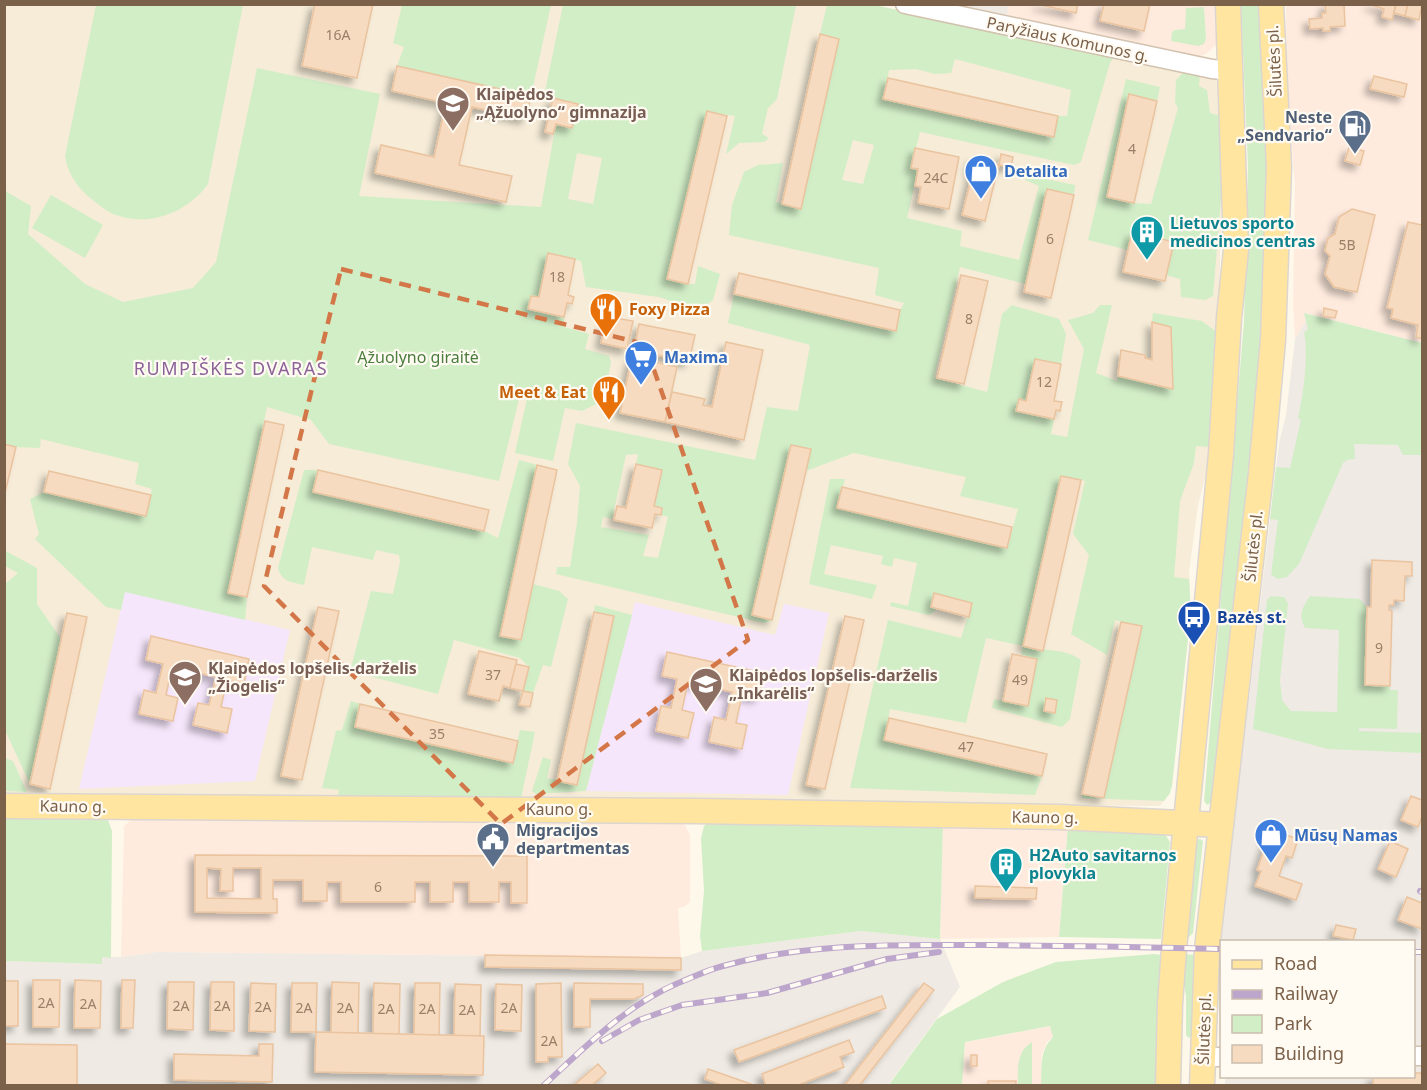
<svg xmlns="http://www.w3.org/2000/svg" width="1427" height="1090" font-family="'Noto Sans',sans-serif">
<style>
.residential{fill:#f6ecd8}
.commercial{fill:#ffebde}
.industrial{fill:#efeae3}
.education{fill:#f6e6fb}
.green{fill:#d2eec7;fill-rule:evenodd}
.building{fill:#f6dbc0;stroke:#eac39f;stroke-width:1.5;fill-rule:evenodd;filter:url(#shadow)}
.lines{fill:none;stroke-linecap:round;stroke-linejoin:round}
.minor-casing{stroke:#d2c2ae;stroke-width:21}
.major-casing{stroke:#ddd6d0;stroke-width:27}
.minor{stroke:#fff;stroke-width:18}
.major{stroke:#ffe5a0;stroke-width:24}
.rail-casing{stroke:#bda6cb;stroke-width:6}
.rail{stroke:#fffbf2;stroke-width:4;stroke-dasharray:11;stroke-linecap:butt}
.marked{fill:none;stroke:#d37748;stroke-width:4.5;stroke-dasharray:12 8;stroke-linejoin:round}
.labels{text-anchor:middle;stroke-width:4.5;stroke-linejoin:round;paint-order:stroke}
.number-label{font-size:14px;fill:#9a8068}
.street-label{font-size:16px;fill:#7c614a;stroke:#fffbf2}
.education-label{font-size:16px;font-weight:bold;fill:#785e54;stroke:#fffbf2;text-anchor:start}
.service-label{font-size:16px;font-weight:bold;fill:#4e5e75;stroke:#fffbf2;text-anchor:end}
.shop-label{font-size:16px;font-weight:bold;fill:#366cbe;stroke:#fffbf2;text-anchor:start}
.culture-label{font-size:16px;font-weight:bold;fill:#0d838f;stroke:#fffbf2;text-anchor:start}
.food-label{font-size:16px;font-weight:bold;fill:#c56008;stroke:#fffbf2;text-anchor:start}
.park-label{font-size:16px;fill:#4a7c3e;stroke:#fffbf2}
.transit-label{font-size:16px;font-weight:bold;fill:#164399;stroke:#fffbf2;text-anchor:start}
.neighbourhood-label{font-size:18px;letter-spacing:1.5px;fill:#8c6398;stroke:#fffbf2}
</style>
<defs>
<filter id="shadow"><feDropShadow dx="-5.5" dy="5.5" stdDeviation="3" flood-color="#0004"/></filter>
</defs>
<rect width="100%" height="100%" fill="#fef8eb"/>
<path class="residential" d="M5 5H874L1206 75 1216 80 1220 87 1223 155 1218 333 1208 466 1198 505 1189 573 1191 612 1170 793 1160 806 539 803 5 798Z"/>
<g class="commercial">
<path d="M1009 5H1215L1217 41 1216 45 1206 54 1194 59 1006 19Z"/>
<path d="M1286 5H1422V343L1305 313 1306 321 1295 339 1293 306 1295 186 1287 84Z"/>
<path d="M132 819 678 821 685 825 690 835V902L684 907 678 908 681 958 157 952 121 957 124 830V826Z"/>
<path d="M943 825H1068L1059 937 940 939Z"/>
<path d="M1051 1026 1053 1037 1047 1042 1042 1054 1041 1085 962 1086 965 1042Z"/>
</g>
<g class="industrial">
<path d="M938 5H1009L1006 19Z"/>
<path d="M1304 313 1422 343V1085H1225V1076H1414V942H1222L1221 957H1215L1227 820 1249 700 1279 443 1286 415 1295 339 1306 321Z"/>
<path d="M861 931 940 939 960 987 888 1085 5 1086V961L101 964 102 957H121L157 952 681 958 702 951Z"/>
</g>
<g class="education">
<path d="M125 591 290 630 255 781 79 789Z"/>
<path d="M635 602 775 635 784 604 829 613 788 795 586 791Z"/>
</g>
<g class="green">
<path d="M96 5H243L208 184C187 213 148 228 113 214 107 211 100 206 94 201 79 190 68 175 65 156Z"/>
<path d="M402 5H551L531 96 397 66 404 47 393 43Z"/>
<path d="M563 5H796L777 99 768 108 762 134 769 138 764 142 739 143 726 154 735 116 707 112 667 279 688 284H695L698 266 720 274 713 300 702 308H692L659 297 586 287 581 261 549 253 539 297 531 296 528 309 564 317V327L589 334 585 349 609 356 611 362 604 400 582 411 565 408 553 461 515 453 527 399 520 395 499 481 329 444 311 420 267 407 228 593 247 597 245 620 125 592 121 610 106 607 35 539 39 534 30 499 44 492 146 516 152 489 135 484 139 463 41 439 40 448 16 447 5 444V191L31 206 28 234 85 284 123 302 193 288 216 262 257 68 380 94 359 196 541 207 556 124 572 128 578 104 544 96ZM577 153 602 158 593 204 568 199Z"/>
<path d="M827 5H874L1115 55 1110 63 1081 162 1074 165 920 132 911 168 918 170 907 218 962 231 960 246 1019 260 1039 186 1025 180 1027 175 1075 185 1074 195 1047 189 1026 284 960 267 934 378 987 392 1002 314 1012 305 1059 319 1066 334 1061 364 1035 359 1026 401 1019 400 1016 411 1054 419 1051 434 1067 437 1084 349 1068 320 1093 313 1100 305H1112L1096 373 1117 381 1118 376 1173 389 1171 327 1152 322 1153 313 1202 321 1218 333 1209 447 1196 446 1194 463 1180 501 1174 577 1189 579 1191 612 1172 786 1170 793 1164 801 1082 798V794L1104 798 1142 627 1115 620 1107 655 1071 634 1089 555 1073 534 1085 481 1061 476 1023 646C1041 651 1066 648 1081 660L1070 719 1062 727 992 708 994 699 1028 706 1037 659 1021 655 1023 646 986 638 966 723 890 709 884 740 1042 776 1035 795 850 788 888 620 961 638 972 603 934 593 931 607 937 609 929 615 890 606 891 602 908 606 917 563 894 558 892 567 881 564 883 556 831 545 824 574 877 585 872 599 809 584 830 479H845L837 508 1007 548 1018 509 960 496 966 477 854 453 806 471 811 449 792 445 752 615 772 620 764 623 556 574 557 567H570L577 523 580 486 568 464 576 423 755 460 767 407 798 411 810 345 728 323 734 294 896 331 900 310 904 303 875 295 879 268 729 235 732 205 744 172 758 165 783 163 776 202 801 208 839 39 820 34ZM955 59 1071 90 1067 116H1058L1053 137 884 98 889 70 916 69 935 74 951 73ZM853 140 874 145 863 184 842 180ZM638 454 636 464 662 470 654 506 662 508 661 515 668 517 658 558 643 556 649 535 601 527 603 517 612 519 626 455Z"/>
<path d="M1241 5H1259L1267 161 1264 303 1254 463 1212 802 1207 805 1204 801 1244 321 1248 167Z"/>
<path d="M1204 7 1206 39 1204 44 1198 46 1171 41 1172 32 1175 30 1185 29 1186 8Z"/>
<path d="M1186 70 1200 73 1199 86 1207 90 1210 113 1221 116 1222 186 1213 296 1205 300 1181 297 1180 279 1166 275 1132 232 1128 250 1088 240 1126 79 1160 87 1157 101 1129 95 1107 196 1134 203 1151 204 1178 108 1175 103 1176 80Z"/>
<path d="M51 195 103 225 85 258 32 228Z"/>
<path d="M1304 313 1422 343V455H1403L1398 445 1354 444 1355 459 1347 460 1343 463 1299 564 1287 577 1278 579 1271 575 1278 520 1270 519 1276 467 1290 468 1301 420 1298 418C1303 396 1309 355 1304 333L1308 329Z"/>
<path d="M519 460 537 465 500 636 521 640 533 584 559 591 568 599 551 667 543 665 533 693 523 691 529 667 520 658 454 640 438 694 350 671 371 591 393 594 400 562 399 555 376 550 373 560 312 547 304 585C291 582 282 582 278 568L304 470H318L313 492 484 531 498 538Z"/>
<path d="M4 550 37 568V604L61 639 30 784 5 730V584L18 573 5 566Z"/>
<path d="M1271 596 1284 597 1288 603 1280 680 1282 700 1291 711 1337 712 1339 630 1305 628C1298 615 1302 608 1310 596L1359 599 1367 607 1365 685 1390 686V690H1398L1397 729 1359 728V731L1422 733V753L1328 749 1253 729 1267 600Z"/>
<path d="M595 605 632 615 586 791 536 794 532 791 543 757 551 760 547 778 577 785 613 616 594 612Z"/>
<path d="M351 701 360 704 356 727 512 763 520 730 535 732 520 803 337 801 339 790 322 788 336 731 342 730Z"/>
<path d="M5 758 13 761 27 792 5 791Z"/>
<path d="M5 817H104L108 820 112 831 111 958 102 957V964L5 961Z"/>
<path d="M708 823 943 825 940 939 861 931 702 951 700 936 704 891 701 838 704 826Z"/>
<path d="M1068 825 1162 830 1170 842 1161 939 1059 937Z"/>
<path d="M1200 839 1203 841 1193 933 1188 938 1185 935 1196 840Z"/>
<path d="M1154 954 1163 955 1157 1028 1156 1085H1041C1042 1067 1039 1051 1053 1037L1050 1026 965 1042 962 1085 888 1086 937 1019 1003 982 1056 962Z"/>
<path d="M1183 954 1196 955 1193 1034 1189 1038 1186 1035V996L1182 972Z"/>
<path d="M1032 1042V1085H1018C1018 1068 1016 1052 1032 1042Z"/>
</g>
<g class="building">
<path d="M315 4H373L357 78 302 66Z"/>
<path d="M1037 4H1078L1076 13Z"/>
<path d="M1104 4H1150L1144 31 1100 21Z"/>
<path d="M1325 4H1344L1345 26 1330 27V31H1323V28L1310 29 1309 19 1322 18V13H1326Z"/>
<path d="M1369 4H1396L1392 20 1382 17 1384 9Z"/>
<path d="M1396 4H1408L1405 16 1394 13Z"/>
<path d="M1408 4H1422L1419 20 1405 16Z"/>
<path d="M820 34 839 39 801 209 782 204Z"/>
<path d="M397 66 531 96 526 119 472 107 459 165 512 176 506 202 375 173 381 145 434 157 446 103 392 91Z"/>
<path d="M1374 76 1407 84 1404 97 1370 89Z"/>
<path d="M888 78 1058 116 1054 137 883 99Z"/>
<path d="M1129 94 1157 101 1134 203 1107 197Z"/>
<path d="M553 98 578 104 572 128 556 124 553 134 545 132Z"/>
<path d="M707 111 727 116 688 284 667 279Z"/>
<path d="M1349 147 1364 151 1360 165 1345 161Z"/>
<path d="M915 148 959 157 949 209 918 203 921 187 915 186 918 169 911 168Z"/>
<path d="M1001 154 1013 157 1011 167 999 165Z"/>
<path d="M973 158 999 165 996 176 970 170Z"/>
<path d="M973 171 996 176 985 221 962 215Z"/>
<path d="M1047 189 1074 195 1051 298 1024 292Z"/>
<path d="M1352 209 1375 215 1357 292 1334 287 1325 274 1330 256 1325 251 1328 238 1335 234 1339 217Z"/>
<path d="M1408 222 1422 225V339L1416 337 1418 325 1391 318 1393 309 1387 308Z"/>
<path d="M1132 232 1174 242 1165 281 1123 272Z"/>
<path d="M548 253 575 259 568 295 574 297 572 304 567 303 564 317 528 309 531 296 539 297Z"/>
<path d="M739 273 900 310 896 331 734 294Z"/>
<path d="M961 275 988 281 964 384 937 378Z"/>
<path d="M1324 308 1337 311 1335 318 1323 316Z"/>
<path d="M615 318 633 321 627 349 601 343 605 323 614 325Z"/>
<path d="M1152 322 1171 327 1173 389 1118 376 1121 350 1145 355V358L1152 360Z"/>
<path d="M639 324 695 335 689 362 634 350Z"/>
<path d="M726 342 763 350 744 440 665 422 672 392 705 399 703 405 712 407Z"/>
<path d="M632 357 677 367 665 422 620 413Z"/>
<path d="M1035 359 1061 364 1054 401 1062 402 1060 411 1056 410 1054 419 1016 411 1019 399 1026 401Z"/>
<path d="M265 421 284 425 247 597 228 593Z"/>
<path d="M4 444 16 447 4 497Z"/>
<path d="M791 445 811 449 772 620 752 615Z"/>
<path d="M636 464 662 470 654 506 662 508 661 515 655 514 652 528 614 520 617 506 626 508Z"/>
<path d="M537 465 557 470 521 640 500 636Z"/>
<path d="M318 470 489 510 484 531 313 492Z"/>
<path d="M49 471 151 495 146 516 44 492Z"/>
<path d="M1061 476 1081 480 1043 651 1023 646Z"/>
<path d="M842 487 1012 527 1007 548 837 508Z"/>
<path d="M1372 560 1412 562V576H1405L1404 601 1394 600V605H1389V610L1392 611 1390 686 1365 685 1367 607H1371Z"/>
<path d="M934 593 972 603 969 617 931 607Z"/>
<path d="M318 607 339 611 302 780 281 776Z"/>
<path d="M594 612 614 616 577 785 557 781Z"/>
<path d="M67 613 87 617 50 789 30 784Z"/>
<path d="M845 616 864 620 825 789 806 785Z"/>
<path d="M1121 622 1142 626 1104 798 1082 794Z"/>
<path d="M151 636 249 659 244 684 227 680 221 707 232 709 227 733 193 725 198 703 209 705 216 677 172 667 166 695 178 698 173 721 139 714 144 690 156 693 163 664 146 660Z"/>
<path d="M479 651 517 660 510 688 503 686 499 701 468 694Z"/>
<path d="M667 652 764 673 759 698 742 695 736 723 747 725 742 749 709 742 714 717 726 720 732 692 688 682 682 710 694 713 688 738 656 731 661 706 671 708 677 679 662 676Z"/>
<path d="M1012 654 1037 659 1028 706 1003 701Z"/>
<path d="M516 664 529 667 523 691 510 688Z"/>
<path d="M523 691 533 693 530 707 519 705Z"/>
<path d="M1046 698 1057 700 1055 713 1044 711Z"/>
<path d="M360 704 518 741 513 763 355 727Z"/>
<path d="M889 718 1047 754 1042 776 884 740Z"/>
<path d="M1411 796 1422 800V817L1418 827 1401 820Z"/>
<path d="M1271 830 1298 839 1292 858 1286 856 1279 876 1302 884 1296 900 1255 886 1261 871 1257 870Z"/>
<path d="M1390 841 1408 849 1396 877 1378 869Z"/>
<path d="M195 855 527 856V903H511V882H499V902H469V882H453V902H430V882H415V902H341V882H327V901H303V880H273V899H277V913L195 912ZM207 868 221 869 220 891H233V868H261V899L207 898Z"/>
<path d="M975 886 1037 888 1036 899 975 898Z"/>
<path d="M1407 897 1422 903V929L1398 920Z"/>
<path d="M1336 925 1356 929 1353 940 1333 936Z"/>
<path d="M485 955 681 958V970L485 967Z"/>
<path d="M33 980H60L59 1027H33Z"/>
<path d="M75 980 101 981 100 1028H74Z"/>
<path d="M122 980H135L133 1028H121Z"/>
<rect x="4" y="981" width="14" height="45"/>
<path d="M168 982H194L193 1030 167 1029Z"/>
<path d="M211 982H234V1031L210 1030Z"/>
<path d="M332 982 359 983 358 1033H331Z"/>
<path d="M251 983 276 984 275 1032 249 1031Z"/>
<path d="M292 983H317L316 1032H291Z"/>
<path d="M374 983 400 984 399 1034H373Z"/>
<path d="M415 983H440L439 1035H414Z"/>
<path d="M561 983 562 1057H548V1062H536V984Z"/>
<path d="M574 983 643 984V995L634 999H590V1027H574Z"/>
<path d="M924 983 934 990 859 1086H844Z"/>
<path d="M455 984 481 985 480 1036H454Z"/>
<path d="M496 984 522 985 521 1031 495 1030Z"/>
<path d="M882 996 886 1008 739 1062 734 1050Z"/>
<path d="M316 1032 484 1036 483 1075 315 1072Z"/>
<path d="M849 1040 854 1052 840 1057 844 1067 796 1086H766L762 1074Z"/>
<path d="M4 1044 77 1045V1086H4Z"/>
<path d="M259 1044H273L272 1082 174 1080V1054L259 1056Z"/>
<rect x="971" y="1055" width="6" height="11"/>
<path d="M598 1064 606 1073 591 1086H573Z"/>
<path d="M708 1069 748 1083 756 1086H724L705 1079Z"/>
<path d="M1414 1073H1422V1086H1373V1076H1414Z"/>
<rect x="988" y="1081" width="28" height="5"/>
</g>
<g class="lines">
<g class="minor-casing">
<g id="minor">
<path d="M905 4 1212 69 1231 71"/>
<path d="M1414 1056H1422"/>
<path d="M1203 1057H1222"/>
</g>
</g>
<g class="major-casing">
<g id="major">
<path d="M4 806 696 811 1059 817 1221 825"/>
<path d="M1168 1086 1170 1004 1174 949 1221 454 1229 318 1236 250 1228 4"/>
<path d="M1202 1086 1207 949 1261 473 1273 340 1279 167 1271 4"/>
</g>
</g>
<use href="#minor" class="minor"/>
<use href="#major" class="major"/>
<g class="rail-casing">
<g id="rail">
<path d="M1420 891 1422 892"/>
<path d="M1414 952H1422"/>
<path d="M602 1041 639 1020 682 1005 767 993 887 959 939 952"/>
<path d="M543 1086C584 1048 624 1007 676 984 691 978 707 970 723 966 809 942 901 945 989 945 1067 946 1144 947 1222 949"/>
</g>
</g>
<use href="#rail" class="rail"/>
</g>
<path class="marked" d="M341 269 645 344 748 640 501 824 264 586Z"/>
<defs>
<g id="school-pin" transform="scale(1.725)"><path d="M0 17L-7.5 6A9.5 9.5 0 1 1 7.5 6Z" fill="#8d6e63" stroke="#fffbf2"/><path d="M0-5L7-2L0 1L-7-2ZM-4 1L0 2.5L4 1V4Q0 6-4 4Z" fill="#fff"/></g>
<g id="fuel-pin" transform="scale(1.725)"><path d="M0 17L-7.5 6A9.5 9.5 0 1 1 7.5 6Z" fill="#5c6f8a" stroke="#fffbf2"/><path d="M-5.5-6h7V0h2V4h1.3V-2.5L3-4.5l.8-.8L6-3V5H2.5V1h-1V6h-7ZM-4.2-4.7v3.2H.2V-4.7Z" fill="#fff"/></g>
<g id="shop-pin" transform="scale(1.725)"><path d="M0 17L-7.5 6A9.5 9.5 0 1 1 7.5 6Z" fill="#3f7fe0" stroke="#fffbf2"/><path d="M-5-2.5h2.3a2.7 3.5 0 0 1 5.4 0H5L5.5 6h-11ZM-1.5-2.5h3a1.5 2.3 0 0 0-3 0Z" fill="#fff"/></g>
<g id="building-pin" transform="scale(1.725)"><path d="M0 17L-7.5 6A9.5 9.5 0 1 1 7.5 6Z" fill="#0f9aa8" stroke="#fffbf2"/><path d="M-4-6H4V6H1V3H-1V6H-4ZM-2.5-4.3h1.7v1.8h-1.7ZM.8-4.3h1.7v1.8H.8ZM-2.5-1h1.7V.8h-1.7ZM.8-1h1.7V.8H.8Z" fill="#fff"/></g>
<g id="restaurant-pin" transform="scale(1.725)"><path d="M0 17L-7.5 6A9.5 9.5 0 1 1 7.5 6Z" fill="#e8710a" stroke="#fffbf2"/><path d="M-5-6h1v4h1v-4h1v4h1v-4h1v5L-1.5 .5V6h-2V.5L-5-1ZM5-6V6H3V1.5H1.5Q1.5-4 5-6Z" fill="#fff"/></g>
<g id="supermarket-pin" transform="scale(1.725)"><path d="M0 17L-7.5 6A9.5 9.5 0 1 1 7.5 6Z" fill="#3f7fe0" stroke="#fffbf2"/><path d="M-6-5.5h2.5l.6 2H6L4.5 2H-2.5L-4.4-4H-6ZM-1.5 3.2a1.3 1.3 0 1 0 .1 0ZM3 3.2a1.3 1.3 0 1 0 .1 0Z" fill="#fff"/></g>
<g id="bus-pin" transform="scale(1.725)"><path d="M0 17L-7.5 6A9.5 9.5 0 1 1 7.5 6Z" fill="#1a4fb4" stroke="#fffbf2"/><path d="M-5-6H5V4H4V6H2V4H-2V6H-4V4H-5ZM-3.5-4V0h7V-4ZM-3.5 1.2v1.5H-2V1.2ZM2 1.2v1.5H3.5V1.2Z" fill="#fff"/></g>
<g id="civic-pin" transform="scale(1.725)"><path d="M0 17L-7.5 6A9.5 9.5 0 1 1 7.5 6Z" fill="#5c6f8a" stroke="#fffbf2"/><path d="M-.6-6.5H3V-4.5H.6V-3L4-1V1h2V6H-6V1h2V-1L-.6-3ZM-1.2 2.5V6h2.4V2.5Z" fill="#fff"/></g>
</defs>
<g fill-rule="evenodd">
<use href="#school-pin" x="453" y="103"/>
<use href="#fuel-pin" x="1355" y="126"/>
<use href="#shop-pin" x="981" y="171"/>
<use href="#building-pin" x="1147" y="232"/>
<use href="#restaurant-pin" x="606" y="309"/>
<use href="#supermarket-pin" x="641" y="357"/>
<use href="#restaurant-pin" x="609" y="392"/>
<use href="#bus-pin" x="1194" y="617"/>
<use href="#school-pin" x="185" y="677"/>
<use href="#school-pin" x="706" y="684"/>
<use href="#shop-pin" x="1271" y="835"/>
<use href="#civic-pin" x="493" y="839"/>
<use href="#building-pin" x="1006" y="864"/>
</g>
<g class="labels">
<g class="number-label">
<text x="338" y="40">16A</text>
<text x="1132" y="154">4</text>
<text x="936" y="183">24C</text>
<text x="1050" y="244">6</text>
<text x="1347" y="250">5B</text>
<text x="557" y="282">18</text>
<text x="969" y="324">8</text>
<text x="1044" y="387">12</text>
<text x="1379" y="653">9</text>
<text x="493" y="680">37</text>
<text x="1020" y="685">49</text>
<text x="437" y="739">35</text>
<text x="966" y="752">47</text>
<text x="378" y="892">6</text>
<text x="46" y="1008">2A</text>
<text x="88" y="1009">2A</text>
<text x="181" y="1011">2A</text>
<text x="222" y="1011">2A</text>
<text x="263" y="1012">2A</text>
<text x="304" y="1013">2A</text>
<text x="345" y="1013">2A</text>
<text x="509" y="1013">2A</text>
<text x="386" y="1014">2A</text>
<text x="427" y="1014">2A</text>
<text x="467" y="1015">2A</text>
<text x="549" y="1046">2A</text>
</g>
<g class="street-label">
<text transform="translate(1068 39) rotate(12)" y="6">Paryžiaus Komunos g.</text>
<text transform="translate(1274 61) rotate(-93)" y="6">Šilutės pl.</text>
<text transform="translate(1253 546) rotate(-84)" y="6">Šilutės pl.</text>
<text transform="translate(73 806) rotate(1)" y="6">Kauno g.</text>
<text x="559" y="815">Kauno g.</text>
<text transform="translate(1045 817) rotate(1)" y="6">Kauno g.</text>
<text transform="translate(1204 1029) rotate(-88)" y="6">Šilutės pl.</text>
</g>
<g class="education-label">
<text x="476" y="100">Klaipėdos<tspan x="476" dy="18">„Ąžuolyno“ gimnazija</tspan></text>
<text x="208" y="674">Klaipėdos lopšelis-darželis<tspan x="208" dy="18">„Žiogelis“</tspan></text>
<text x="729" y="681">Klaipėdos lopšelis-darželis<tspan x="729" dy="18">„Inkarėlis“</tspan></text>
</g>
<g class="service-label">
<text x="1332" y="123">Neste<tspan x="1332" dy="18">„Sendvario“</tspan></text>
<text x="516" y="836" text-anchor="start">Migracijos<tspan x="516" dy="18">departmentas</tspan></text>
</g>
<g class="shop-label">
<text x="1004" y="177">Detalita</text>
<text x="664" y="363">Maxima</text>
<text x="1294" y="841">Mūsų Namas</text>
</g>
<g class="culture-label">
<text x="1170" y="229">Lietuvos sporto<tspan x="1170" dy="18">medicinos centras</tspan></text>
<text x="1029" y="861">H2Auto savitarnos<tspan x="1029" dy="18">plovykla</tspan></text>
</g>
<g class="food-label">
<text x="629" y="315">Foxy Pizza</text>
<text x="586" y="398" text-anchor="end">Meet &amp; Eat</text>
</g>
<g class="park-label">
<text x="418" y="363">Ąžuolyno giraitė</text>
</g>
<g class="transit-label">
<text x="1217" y="623">Bazės st.</text>
</g>
<g class="neighbourhood-label">
<text x="231" y="375">RUMPIŠKĖS DVARAS</text>
</g>
</g>
<rect width="1427" height="1090" fill="none" stroke="#7c614a" stroke-width="12"/>
<rect x="1220" y="940" width="195" height="138" fill="#fffbf2" stroke="#cbbdaf" stroke-width="1.5"/>
<rect x="1232" y="960" width="30" height="9" fill="#ffe5a0" stroke="#cbbdaf" stroke-width="1.5"/>
<text x="1274" y="970" font-size="18" fill="#7c614a">Road</text>
<rect x="1232" y="990" width="30" height="9" fill="#bda6cb" stroke="#cbbdaf" stroke-width="1.5"/>
<text x="1274" y="1000" font-size="18" fill="#7c614a">Railway</text>
<rect x="1232" y="1015" width="30" height="18" fill="#d2eec7" stroke="#cbbdaf" stroke-width="1.5"/>
<text x="1274" y="1030" font-size="18" fill="#7c614a">Park</text>
<rect x="1232" y="1045" width="30" height="18" fill="#f6dbc0" stroke="#cbbdaf" stroke-width="1.5"/>
<text x="1274" y="1060" font-size="18" fill="#7c614a">Building</text>
</svg>
